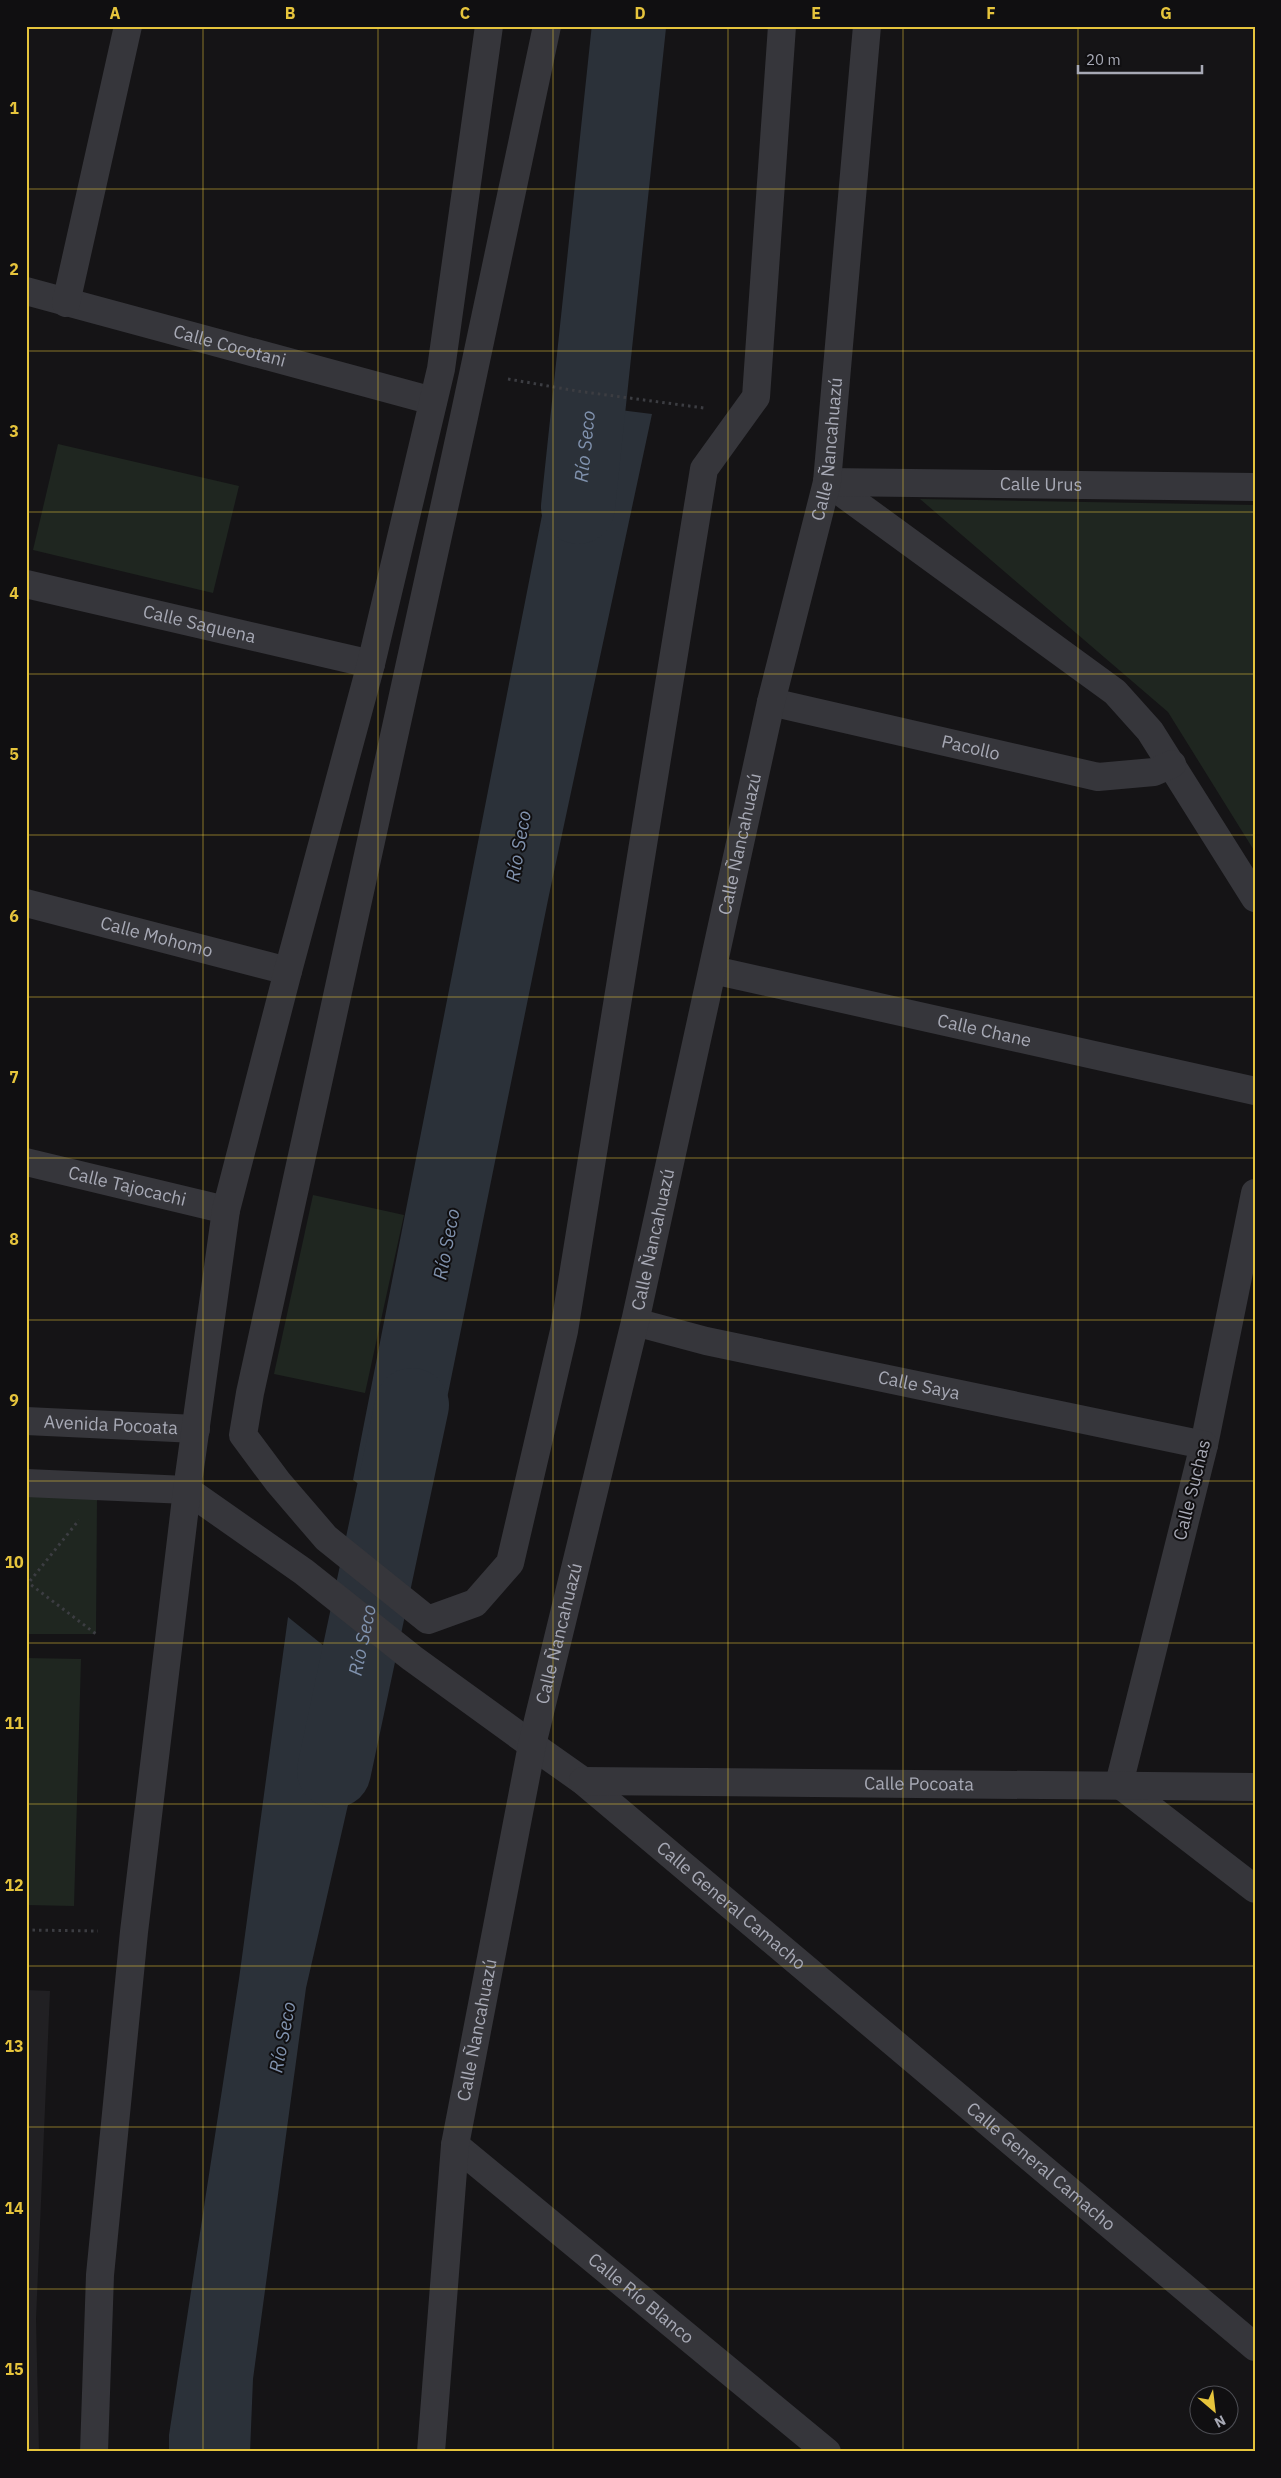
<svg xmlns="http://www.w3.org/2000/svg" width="1281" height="2478" font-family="'IBM Plex Sans',sans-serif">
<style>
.built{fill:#212023}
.green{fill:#1f2620}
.water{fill:#2b3139}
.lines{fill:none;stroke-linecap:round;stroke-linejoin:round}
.river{stroke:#2b3139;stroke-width:74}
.path{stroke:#3c3d42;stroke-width:3;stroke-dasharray:2.5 4;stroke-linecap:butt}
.pedestrian{stroke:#36363b;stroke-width:28}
.minor{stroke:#36363b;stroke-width:28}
.tertiary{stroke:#36363b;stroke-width:28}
.grid{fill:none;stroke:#e6c43c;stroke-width:1;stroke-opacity:0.55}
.labels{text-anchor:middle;stroke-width:4;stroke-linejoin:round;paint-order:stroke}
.street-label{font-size:18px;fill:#a7a9b5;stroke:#100f11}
.water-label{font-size:19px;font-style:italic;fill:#8092ae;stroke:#100f11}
.neatline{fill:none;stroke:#e6c43c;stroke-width:2}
.grid-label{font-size:16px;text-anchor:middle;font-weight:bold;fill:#e6c43c}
</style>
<rect width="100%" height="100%" fill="#151416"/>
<path class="built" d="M26 1990 50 1991 36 2319 39 2452H26Z"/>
<g class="green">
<path d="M58 444 239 486 213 593 33 550Z"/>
<path d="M920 499 1255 505V852L1168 712Z"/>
<path d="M313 1195 404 1215 365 1393 274 1374Z"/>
<path d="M26 1496 97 1497 96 1634H26Z"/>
<path d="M26 1658 81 1659 74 1906 26 1905Z"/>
</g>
<g class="water">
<path d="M564 403 652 414 549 895 421 1527 353 1480Z"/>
<path d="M288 1617 375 1687 306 1988 253 2379 250 2452H169V2435L239 1979Z"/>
</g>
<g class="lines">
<g class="river">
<path id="s1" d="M578 507 629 26"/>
<path id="s2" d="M334 1771 412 1405"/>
</g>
<g class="path">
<path d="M508 379 577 391 704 408"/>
<path d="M26 1581 96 1634"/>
<path d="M26 1586 79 1520"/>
<path d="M26 1930 98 1931"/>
</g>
<path class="pedestrian" d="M547 26 464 417 250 1393 243 1435 278 1482 326 1538 428 1620 475 1603 510 1563 564 1331 704 469 756 397 782 26"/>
<g class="minor">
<path id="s3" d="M26 291 433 401"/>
<path d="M66 303 128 26"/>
<path d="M827 482 1115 692 1150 731 1255 898"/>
<path id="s4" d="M827 482 1255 487"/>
<path id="s5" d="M26 584 371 664"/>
<path id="s6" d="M771 702 1098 777 1154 772 1172 764"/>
<path id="s7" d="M26 903 288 971"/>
<path id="s8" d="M713 970 1255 1091"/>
<path id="s9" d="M26 1162 226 1210"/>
<path d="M1255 1193 1204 1445 1119 1784 1255 1889"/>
<path id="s10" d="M635 1322 706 1341 1204 1445"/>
<path id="s11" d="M532 1745 583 1781 1255 2347"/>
<path id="s12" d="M583 1781 1255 1787"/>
<path id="s13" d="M455 2145 827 2452"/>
</g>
<g class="tertiary">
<path id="s14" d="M26 1421 196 1429"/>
<path d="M26 1483 187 1490"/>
<path d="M187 1490 304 1572 412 1658 532 1745"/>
<path d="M94 2452 100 2275 134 1932 187 1490 226 1210 288 971 371 664 441 369 489 26"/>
<path id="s15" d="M431 2452 455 2145 532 1745 635 1322 771 702 827 482 867 26"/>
</g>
</g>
<path class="grid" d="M203 26V2452M378 26V2452M553 26V2452M728 26V2452M903 26V2452M1078 26V2452M26 189H1255M26 351H1255M26 512H1255M26 674H1255M26 835H1255M26 997H1255M26 1158H1255M26 1320H1255M26 1481H1255M26 1643H1255M26 1804H1255M26 1966H1255M26 2127H1255M26 2289H1255"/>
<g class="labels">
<g class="street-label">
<text dy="6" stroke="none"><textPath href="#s3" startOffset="211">Calle Cocotani</textPath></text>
<text dy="6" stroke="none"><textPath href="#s15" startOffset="2045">Calle Ñancahuazú</textPath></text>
<text dy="6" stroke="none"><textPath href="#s4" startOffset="214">Calle Urus</textPath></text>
<text dy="6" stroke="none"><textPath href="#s5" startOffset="178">Calle Saquena</textPath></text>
<text dy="6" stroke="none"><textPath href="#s6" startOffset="205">Pacollo</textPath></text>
<text dy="6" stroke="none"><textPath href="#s15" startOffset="1640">Calle Ñancahuazú</textPath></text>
<text dy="6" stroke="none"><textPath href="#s7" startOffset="135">Calle Mohomo</textPath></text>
<text dy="6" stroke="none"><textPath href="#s8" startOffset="278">Calle Chane</textPath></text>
<text dy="6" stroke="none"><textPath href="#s9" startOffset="104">Calle Tajocachi</textPath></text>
<text dy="6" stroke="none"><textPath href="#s15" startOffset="1235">Calle Ñancahuazú</textPath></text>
<text dy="6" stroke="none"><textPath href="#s10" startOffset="291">Calle Saya</textPath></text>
<text dy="6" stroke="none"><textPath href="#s14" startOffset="85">Avenida Pocoata</textPath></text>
<text transform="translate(1192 1490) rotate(-76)" y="6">Calle Suchas</text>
<text dy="6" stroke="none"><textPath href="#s15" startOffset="830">Calle Ñancahuazú</textPath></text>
<text dy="6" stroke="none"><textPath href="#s12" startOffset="336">Calle Pocoata</textPath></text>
<text dy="6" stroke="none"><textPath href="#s11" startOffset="256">Calle General Camacho</textPath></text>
<text dy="6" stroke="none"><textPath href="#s15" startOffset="425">Calle Ñancahuazú</textPath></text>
<text dy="6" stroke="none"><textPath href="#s11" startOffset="661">Calle General Camacho</textPath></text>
<text dy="6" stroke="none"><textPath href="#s13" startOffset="241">Calle Río Blanco</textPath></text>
</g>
<g class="water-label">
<text dy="7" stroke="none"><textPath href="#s1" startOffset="61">Río Seco</textPath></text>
<text transform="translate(518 846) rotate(-80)" y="7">Río Seco</text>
<text transform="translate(446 1244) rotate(-79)" y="7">Río Seco</text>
<text dy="7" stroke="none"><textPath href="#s2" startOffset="134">Río Seco</textPath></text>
<text transform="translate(282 2037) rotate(-79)" y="7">Río Seco</text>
</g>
</g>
<rect width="1281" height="2478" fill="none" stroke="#100f11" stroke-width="55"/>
<g transform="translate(1214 2410) rotate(152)"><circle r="24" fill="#100f11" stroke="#4c4d53"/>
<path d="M0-4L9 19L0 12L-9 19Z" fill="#e6c43c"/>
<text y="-8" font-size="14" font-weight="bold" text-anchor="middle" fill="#a7a9b5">N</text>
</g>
<path d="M1078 65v8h124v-8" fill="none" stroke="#a7a9b5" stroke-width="2.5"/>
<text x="1086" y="65" font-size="15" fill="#a7a9b5" stroke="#100f11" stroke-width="4" paint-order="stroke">20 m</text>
<rect x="28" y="28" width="1226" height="2422" class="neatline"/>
<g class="grid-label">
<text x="115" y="19">A</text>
<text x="290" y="19">B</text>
<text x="465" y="19">C</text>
<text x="640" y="19">D</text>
<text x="816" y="19">E</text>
<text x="991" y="19">F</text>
<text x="1166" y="19">G</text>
<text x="14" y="114">1</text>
<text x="14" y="275">2</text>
<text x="14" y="437">3</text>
<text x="14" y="599">4</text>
<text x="14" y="760">5</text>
<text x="14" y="922">6</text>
<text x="14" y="1083">7</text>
<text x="14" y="1245">8</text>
<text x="14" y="1406">9</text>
<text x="14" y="1568">10</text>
<text x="14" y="1729">11</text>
<text x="14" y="1891">12</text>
<text x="14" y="2052">13</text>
<text x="14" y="2214">14</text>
<text x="14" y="2375">15</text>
</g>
</svg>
